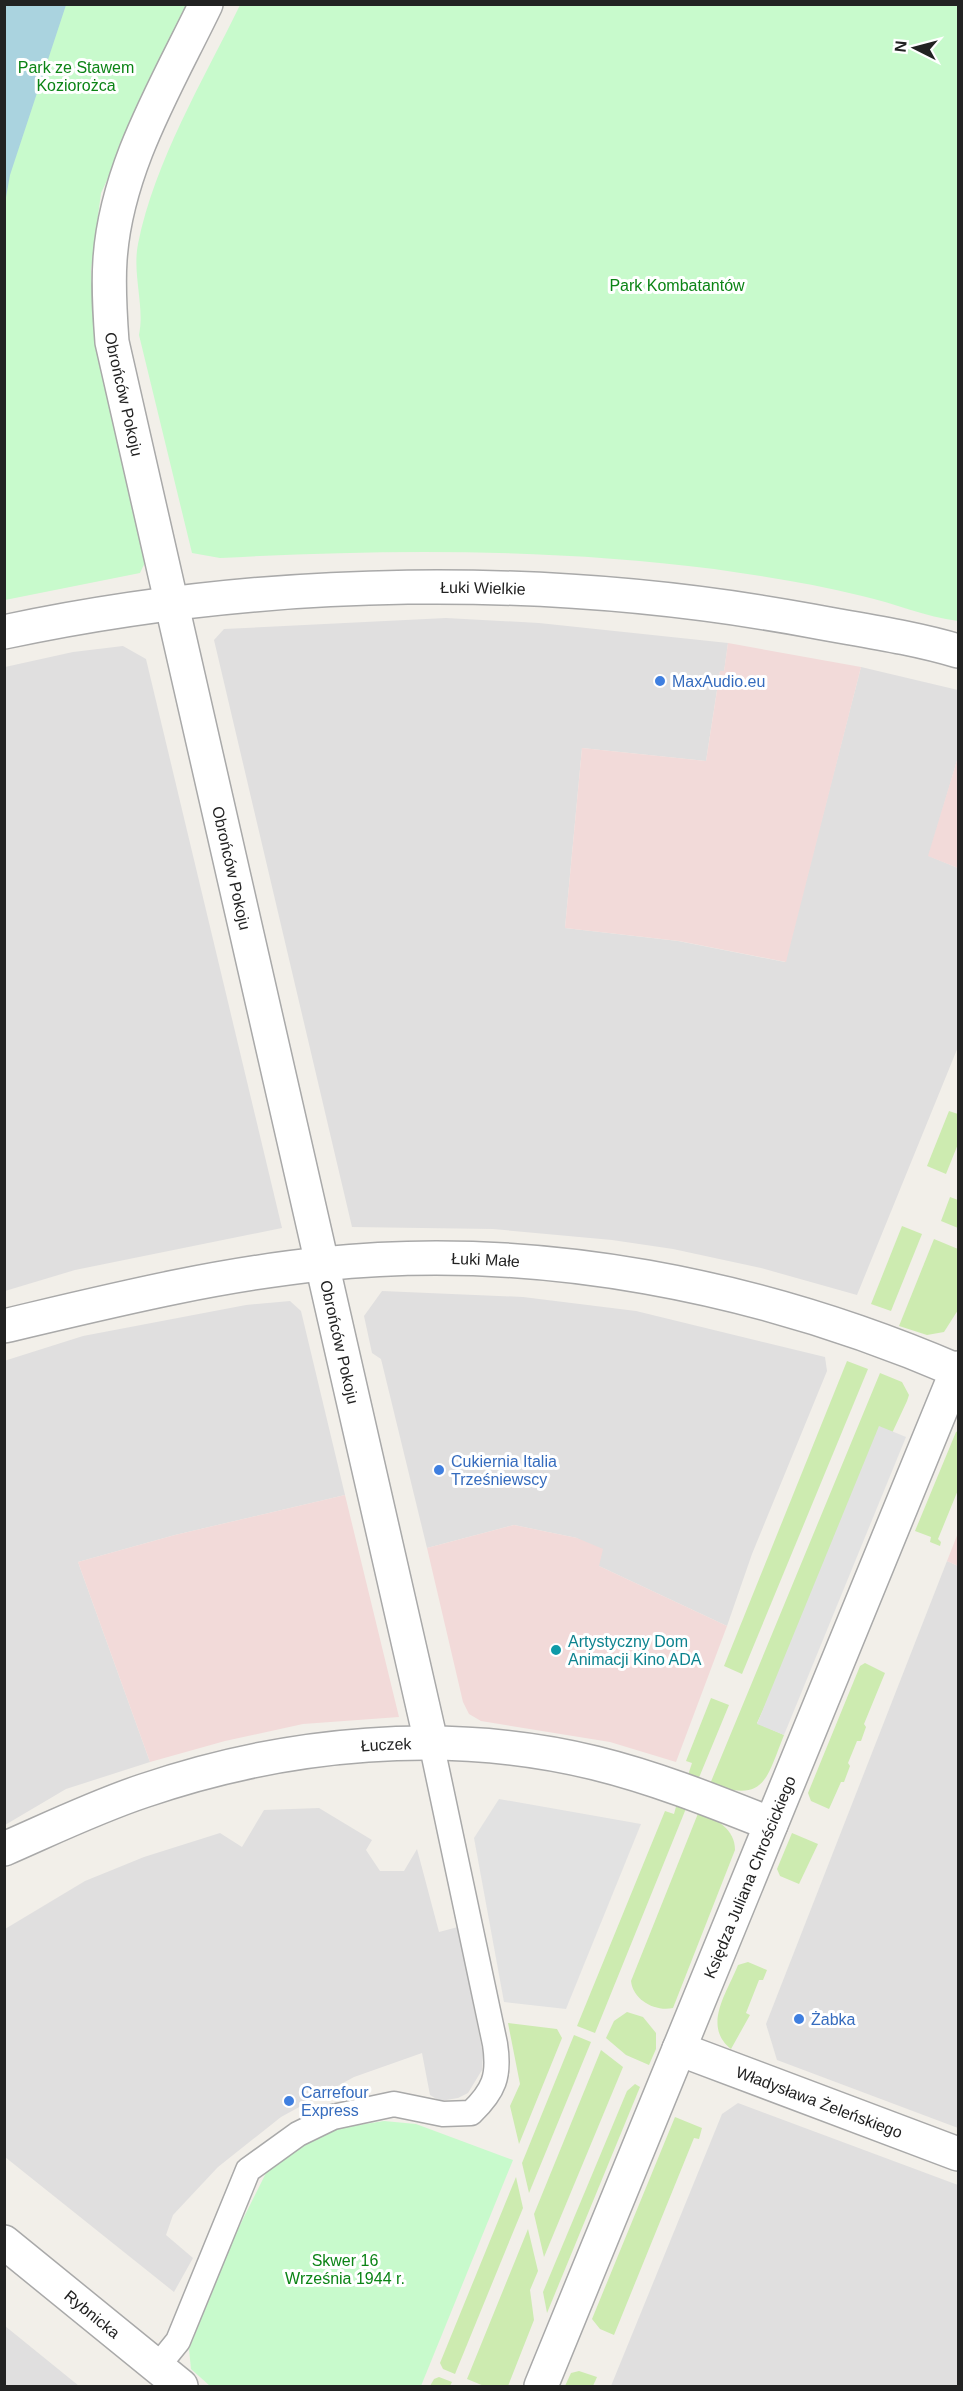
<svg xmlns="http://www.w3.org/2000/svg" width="963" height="2391" font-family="Arial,sans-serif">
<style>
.residential{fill:#e0dfdf}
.commercial{fill:#f2dad9}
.grass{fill:#cdebb0}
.park{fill:#c8facc}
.parking{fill:#e2e2e2}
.water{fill:#aad3df}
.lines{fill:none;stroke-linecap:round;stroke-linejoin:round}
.service-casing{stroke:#a9a9a9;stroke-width:27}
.minor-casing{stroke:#a9a9a9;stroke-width:36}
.tertiary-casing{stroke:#a9a9a9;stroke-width:36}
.service{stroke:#fff;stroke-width:24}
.minor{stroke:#fff;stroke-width:33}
.tertiary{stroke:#fff;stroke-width:33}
.shop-dot{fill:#3f7fe0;stroke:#fff;stroke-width:2}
.culture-dot{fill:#0f9aa8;stroke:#fff;stroke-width:2}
.labels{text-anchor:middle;stroke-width:6;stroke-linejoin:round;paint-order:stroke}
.park-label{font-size:16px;fill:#0c8416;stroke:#fff}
.street-label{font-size:16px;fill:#222;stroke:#fff}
.shop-label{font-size:16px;fill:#366cbe;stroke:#fff;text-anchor:start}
.culture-label{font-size:16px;fill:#0d838f;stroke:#fff;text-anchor:start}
</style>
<rect width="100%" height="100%" fill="#f2efe9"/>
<g class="residential">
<path d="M446 618 539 623 728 643 724 672 720 671 706 761 582 748 565 928 678 941 785 962 861 667 958 690V757L929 856 958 868V1047L857 1295 761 1268 673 1249 612 1240 493 1229 352 1227 214 640 224 629Z"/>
<path d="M123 646 146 659 282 1228 75 1270 5 1291V667L73 652Z"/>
<path d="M382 1291 523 1297 636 1311 825 1357 827 1371 752 1554 727 1626 599 1566 577 1538 514 1525 427 1548 381 1359 372 1353 364 1316Z"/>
<path d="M290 1301 301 1311 345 1495 175 1535 78 1562 150 1762 66 1789 5 1825 4 1361 83 1336 246 1305Z"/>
<path d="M947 1561 958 1566V2128L777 2060 766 2024Z"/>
<path d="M319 1808 372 1840 366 1850 380 1871H404L417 1849 439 1932 458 1927 483 2054 482 2070 468 2093 458 2098 440 2101 430 2095 422 2053 354 2077 281 2117 218 2167 173 2215 166 2235 193 2258 174 2292 5 2157V1929L85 1881 144 1857 220 1833 242 1847 264 1810Z"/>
<path d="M738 2103 958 2185V2386H611L722 2114Z"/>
<path d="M5 2326 79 2386H5Z"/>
</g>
<g class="commercial">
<path d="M728 643 861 667 786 962 679 941 565 928 582 748 706 761 720 671H724Z"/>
<path d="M958 757V868L928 856Z"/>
<path d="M345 1495 399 1717 303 1724 225 1741 150 1762 78 1562 175 1535Z"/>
<path d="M514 1525 577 1538 603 1549 599 1566 727 1626 676 1762 610 1742 481 1721 469 1714 463 1702 427 1548Z"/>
<path d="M958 1533V1566L947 1561Z"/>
</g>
<g class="grass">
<path d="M949 1111 958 1114V1144L946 1174 927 1166Z"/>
<path d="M950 1197 958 1200V1228L941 1221Z"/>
<path d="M902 1226 922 1234 891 1311 871 1304Z"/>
<path d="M934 1239 958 1249V1310L944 1332 927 1335 899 1326Z"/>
<path d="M847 1361 868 1369 742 1674 724 1666Z"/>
<path d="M880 1373 902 1382 909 1395 907 1401 757 1723 784 1735C766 1780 765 1803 710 1784Z"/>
<path d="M958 1431V1490L938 1539 941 1542 940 1546 930 1542 931 1537 915 1531 956 1432Z"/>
<path d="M865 1663 885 1673 864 1724 866 1727 861 1741H857L848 1763 850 1766 844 1782H841L829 1809 811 1801 808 1793 860 1666Z"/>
<path d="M711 1698 729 1705 698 1780 688 1775 692 1763 686 1761Z"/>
<path d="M677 1803 687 1806 595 2033 577 2026 665 1811 674 1814Z"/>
<path d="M699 1811C716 1819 735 1829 735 1850L673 2008C655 2012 633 2000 631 1981Z"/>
<path d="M792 1833 818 1844 799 1884 780 1876 777 1869Z"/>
<path d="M748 1962 767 1970 763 1980H759L746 2013 750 2015 731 2049C702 2026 727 1993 738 1965Z"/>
<path d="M627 2012 643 2017 656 2033V2049L649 2065 626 2055 606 2038 614 2021Z"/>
<path d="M508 2023 557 2029 562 2038 519 2144 510 2106 520 2084Z"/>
<path d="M574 2035 591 2042 529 2193 522 2163Z"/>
<path d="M601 2050 623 2067 544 2257 534 2214Z"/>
<path d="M635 2084 640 2087 547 2313 543 2292 627 2091Z"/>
<path d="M675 2117 702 2128 699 2139 694 2138 614 2335 600 2329 592 2319Z"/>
<path d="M516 2177 523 2208 455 2374 443 2369 440 2363Z"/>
<path d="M528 2229 538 2271 530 2290 534 2320 508 2386H484L467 2379Z"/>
<path d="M579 2371 597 2377 593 2386H565L571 2373Z"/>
<path d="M439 2377 452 2382 450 2386H430L434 2379Z"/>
</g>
<g class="park">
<path d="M5 5H190L101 193 91 270 95 337 150 552 140 573 5 600Z"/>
<path d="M240 5H958V621C926 617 894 603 862 596 814 584 763 576 714 569 549 548 385 549 220 558L192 553 139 335C145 306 132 274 138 244 155 160 203 81 240 5Z"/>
<path d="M384 2121 416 2124 513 2160 421 2386H210L191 2369 189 2349 235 2235 266 2173 309 2139 333 2129Z"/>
</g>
<g class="parking">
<path d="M879 1426 906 1437 784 1735 757 1724Z"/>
<path d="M499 1799 641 1824 566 2009 504 2002 474 1838Z"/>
</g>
<path class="water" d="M5 4 66 5 10 175 5 203Z"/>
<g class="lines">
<g class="service-casing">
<path id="service" d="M157 2367 178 2341 248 2170 298 2134 333 2117 394 2104 443 2114 471 2113C494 2091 500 2076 495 2044L431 1742"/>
</g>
<g class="minor-casing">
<g id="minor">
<path id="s1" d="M206 4C167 85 116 168 110 260 108 288 110 315 112 342L431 1742"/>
<path id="s2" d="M4 632C268 576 547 572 812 621 860 630 911 637 958 651"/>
<path id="s3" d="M4 1326C110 1301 214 1275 322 1264 537 1241 761 1286 958 1371"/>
<path id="s4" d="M4 1849C50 1829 95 1807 143 1791 286 1742 448 1727 595 1763 656 1778 713 1801 771 1824"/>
<path id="s5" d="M679 2049 958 2154"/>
<path id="s6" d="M4 2242 181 2386"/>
</g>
</g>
<g class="tertiary-casing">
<g id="tertiary">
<path id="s7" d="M541 2386 958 1368"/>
</g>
</g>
<use href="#service" class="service"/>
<use href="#minor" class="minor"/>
<use href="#tertiary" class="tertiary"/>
</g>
<g class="shop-dot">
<circle cx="660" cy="681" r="6"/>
<circle cx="439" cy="1470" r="6"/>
<circle cx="799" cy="2019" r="6"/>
<circle cx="289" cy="2101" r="6"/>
</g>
<circle class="culture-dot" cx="556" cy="1650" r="6"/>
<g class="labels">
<g class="park-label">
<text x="76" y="73">Park ze Stawem<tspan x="76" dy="18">Koziorożca</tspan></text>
<text x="677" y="291">Park Kombatantów</text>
<text x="345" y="2266">Skwer 16<tspan x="345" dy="18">Września 1944 r.</tspan></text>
</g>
<g class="street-label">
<text dy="6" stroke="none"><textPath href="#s1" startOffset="411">Obrońców Pokoju</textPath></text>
<text dy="6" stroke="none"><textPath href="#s2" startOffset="482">Łuki Wielkie</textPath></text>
<text dy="6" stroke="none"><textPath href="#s1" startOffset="897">Obrońców Pokoju</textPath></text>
<text dy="6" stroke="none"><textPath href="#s3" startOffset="488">Łuki Małe</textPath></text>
<text dy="6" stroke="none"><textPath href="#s1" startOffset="1383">Obrońców Pokoju</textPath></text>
<text dy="6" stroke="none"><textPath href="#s4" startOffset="399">Łuczek</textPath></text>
<text dy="6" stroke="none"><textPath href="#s7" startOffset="550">Księdza Juliana Chrościckiego</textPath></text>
<text dy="6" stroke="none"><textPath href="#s5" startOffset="150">Władysława Żeleńskiego</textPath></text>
<text dy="6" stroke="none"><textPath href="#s6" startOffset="114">Rybnicka</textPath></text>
</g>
<g class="shop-label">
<text x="672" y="687">MaxAudio.eu</text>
<text x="451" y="1467">Cukiernia Italia<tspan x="451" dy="18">Trześniewscy</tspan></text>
<text x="811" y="2025">Żabka</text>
<text x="301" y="2098">Carrefour<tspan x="301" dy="18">Express</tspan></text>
</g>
<g class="culture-label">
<text x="568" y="1647">Artystyczny Dom<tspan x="568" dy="18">Animacji Kino ADA</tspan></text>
</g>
</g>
<rect width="963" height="2391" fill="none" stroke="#222222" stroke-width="12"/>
<g transform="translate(915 48) rotate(276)" stroke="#ffffff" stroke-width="4.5" paint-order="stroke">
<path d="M0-4.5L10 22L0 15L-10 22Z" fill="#222222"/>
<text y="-9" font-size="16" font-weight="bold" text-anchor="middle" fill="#222222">N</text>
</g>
</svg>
